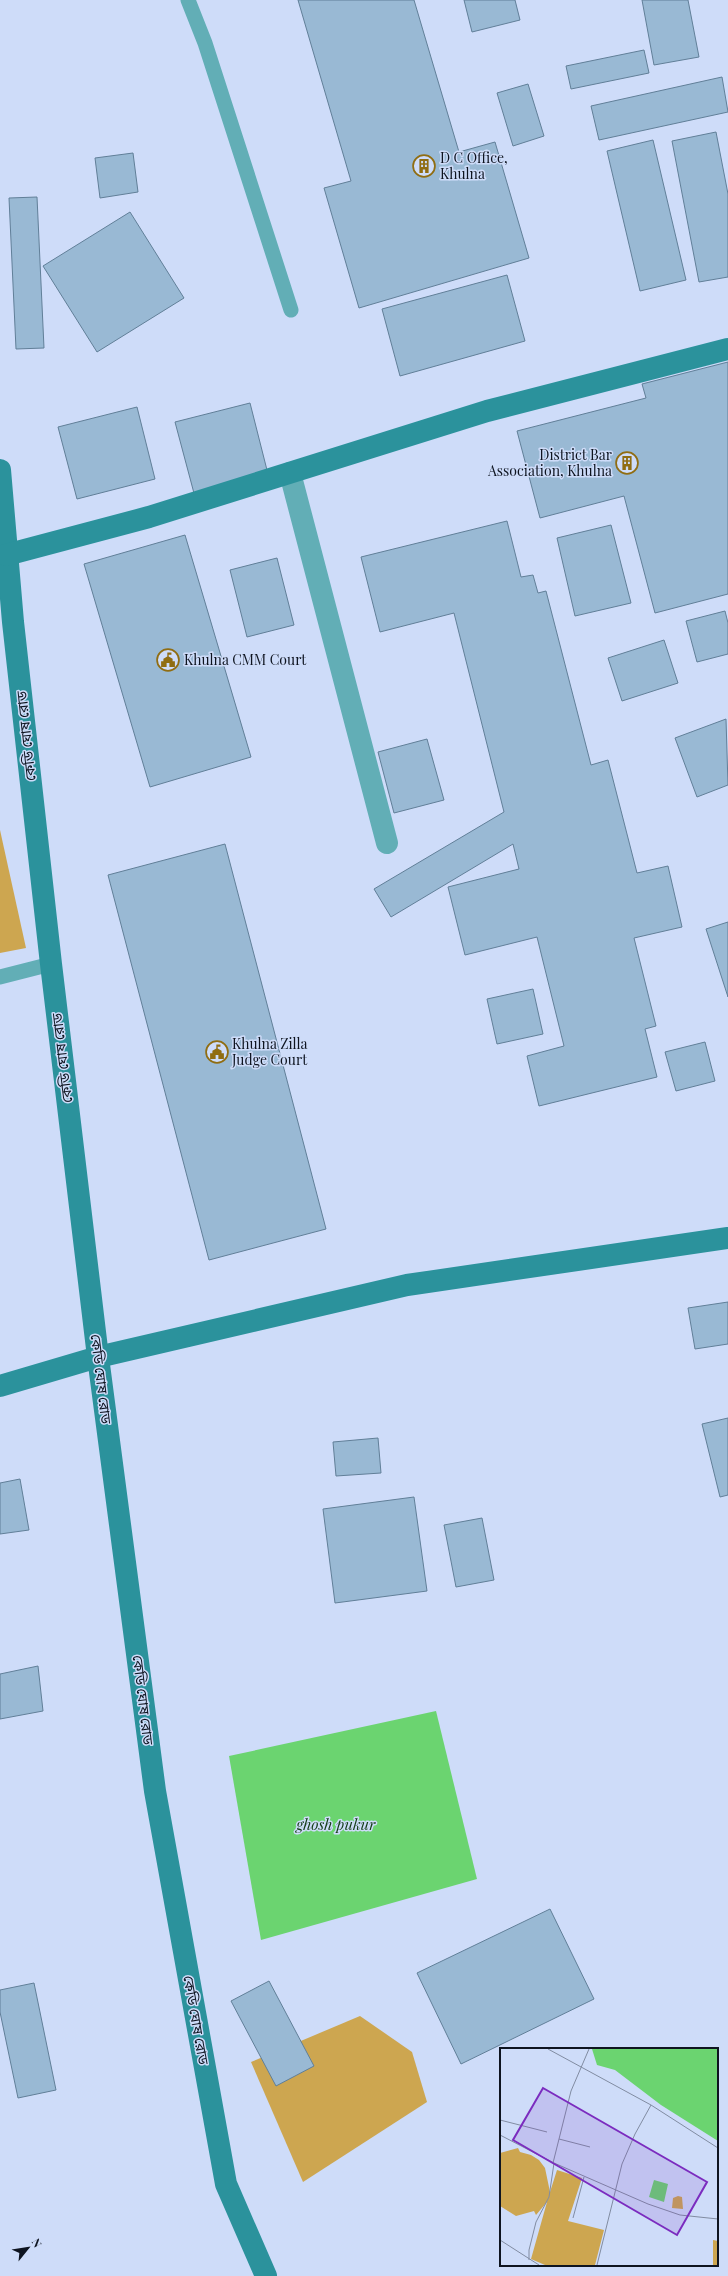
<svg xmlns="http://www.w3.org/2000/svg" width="728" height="2276" font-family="'Playfair Display','Noto Sans Bengali',serif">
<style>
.green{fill:#cda650}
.water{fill:#6bd470}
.building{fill:#99b9d4;stroke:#617f98}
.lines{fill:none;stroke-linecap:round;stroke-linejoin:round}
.lane{stroke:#62aeb6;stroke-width:15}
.street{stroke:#62aeb6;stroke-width:22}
.secondary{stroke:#2b929c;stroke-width:22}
.labels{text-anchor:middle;stroke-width:3;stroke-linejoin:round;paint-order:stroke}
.poi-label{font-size:14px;fill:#0e1420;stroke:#cedcf9;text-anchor:start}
.street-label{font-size:14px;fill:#0e1420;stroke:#cedcf9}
.water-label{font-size:15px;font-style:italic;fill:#123c15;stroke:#cedcf9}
.inset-road{fill:none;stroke:#818ca2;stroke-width:1}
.view{fill:#7b2cbf;fill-opacity:0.15;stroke:#7b2cbf;stroke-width:2}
.inset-edge{fill:none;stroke:#0e1420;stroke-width:2}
</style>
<rect width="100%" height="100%" fill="#cedcf9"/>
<g class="green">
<path d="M0 830 26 948 0 953Z"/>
<path d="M360 2016 412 2052 427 2102 303 2182 251 2062Z"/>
</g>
<path class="water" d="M436 1711 477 1879 261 1940 229 1756Z"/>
<g class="building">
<path d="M298 0H414L459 152 495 142 529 258 359 308 324 188 351 181Z"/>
<path d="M464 0H515L520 20 472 32Z"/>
<path d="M642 0H688L699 57 654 65Z"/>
<path d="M644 50 649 73 571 89 566 66Z"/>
<path d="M722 77 728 112 599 140 591 106Z"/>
<path d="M528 84 544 136 513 146 497 93Z"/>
<path d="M716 132 728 194V277L699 282 672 141Z"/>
<path d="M653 140 686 280 640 291 607 151Z"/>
<path d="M133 153 138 192 100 198 95 158Z"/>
<path d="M37 197 44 348 16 349 9 198Z"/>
<path d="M130 212 184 298 97 352 43 266Z"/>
<path d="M507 275 525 341 400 376 382 309Z"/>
<path d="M728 362V594L655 613 624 496 540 518 517 431 646 398 642 384Z"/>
<path d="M250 403 269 478 195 497 175 422Z"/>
<path d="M137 407 155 479 77 499 58 427Z"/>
<path d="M507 521 521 577 533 575 538 593 546 591 591 765 608 760 637 873 668 866 682 927 634 938 656 1026 645 1029 657 1077 539 1106 527 1056 564 1046 537 937 465 955 448 887 519 869 513 844 391 917 374 889 504 812 454 613 380 632 361 557Z"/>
<path d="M611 525 631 603 575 616 557 538Z"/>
<path d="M185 535 251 757 150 787 84 564Z"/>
<path d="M277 558 294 625 247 637 230 570Z"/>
<path d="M725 611 728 623V654L697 662 686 621Z"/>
<path d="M664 640 678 683 622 701 608 658Z"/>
<path d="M726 719 728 785 697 797 675 738Z"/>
<path d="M427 739 444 800 394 813 378 752Z"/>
<path d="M225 844 326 1229 209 1260 108 875Z"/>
<path d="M728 922V997L706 929Z"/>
<path d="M533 989 543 1034 497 1044 487 999Z"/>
<path d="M705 1042 715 1081 676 1091 665 1052Z"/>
<path d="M728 1302V1344L695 1349 688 1308Z"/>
<path d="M728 1418V1495L720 1497 702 1424Z"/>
<path d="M378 1438 381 1473 336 1476 333 1442Z"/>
<path d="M20 1479 29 1530 0 1534V1483Z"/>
<path d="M414 1497 427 1591 335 1603 323 1509Z"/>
<path d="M482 1518 494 1580 456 1587 444 1525Z"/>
<path d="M38 1666 43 1711 0 1719V1674Z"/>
<path d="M550 1909 594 1999 461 2064 417 1973Z"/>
<path d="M269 1981 314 2066 276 2086 231 2001Z"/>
<path d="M34 1983 56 2090 18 2098 0 2012V1990Z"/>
</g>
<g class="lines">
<g class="lane">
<path d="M188 0 205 43 291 310"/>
<path d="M0 977 51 964"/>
</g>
<path class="street" d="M290 473 387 843"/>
<g class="secondary">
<path d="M0 470 13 622 51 964 98 1357 155 1791 226 2184 266 2276"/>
<path d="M6 555 149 517 487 411 728 349"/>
<path d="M0 1386 98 1357 407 1285 728 1238"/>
</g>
</g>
<defs>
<g id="building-ring" transform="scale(1.15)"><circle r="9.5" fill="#cedcf9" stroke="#906d12" stroke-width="1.5"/><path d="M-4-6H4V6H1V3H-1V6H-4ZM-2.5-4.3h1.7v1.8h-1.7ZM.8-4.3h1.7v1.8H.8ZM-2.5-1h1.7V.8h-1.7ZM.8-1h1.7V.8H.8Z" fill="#906d12"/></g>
<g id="civic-ring" transform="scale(1.15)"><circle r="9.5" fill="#cedcf9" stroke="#906d12" stroke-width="1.5"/><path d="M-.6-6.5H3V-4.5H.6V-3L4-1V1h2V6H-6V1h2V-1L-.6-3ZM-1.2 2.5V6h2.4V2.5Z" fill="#906d12"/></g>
</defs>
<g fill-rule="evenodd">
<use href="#building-ring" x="424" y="166"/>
<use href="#building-ring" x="627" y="463"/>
<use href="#civic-ring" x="168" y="660"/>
<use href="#civic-ring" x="217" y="1052"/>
</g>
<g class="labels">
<g class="poi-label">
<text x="440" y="163">D C Office,<tspan x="440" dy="16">Khulna</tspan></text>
<text x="612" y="460" text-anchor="end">District Bar<tspan x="612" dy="16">Association, Khulna</tspan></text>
<text x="184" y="665">Khulna CMM Court</text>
<text x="232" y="1049">Khulna Zilla<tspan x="232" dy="16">Judge Court</tspan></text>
</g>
<g class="street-label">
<text transform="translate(26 736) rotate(-96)" y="5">কেডি ঘোষ রোড</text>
<text transform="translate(62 1058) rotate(-97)" y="5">কেডি ঘোষ রোড</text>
<text transform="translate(101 1379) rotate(83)" y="5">কেডি ঘোষ রোড</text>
<text transform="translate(143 1700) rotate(83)" y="5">কেডি ঘোষ রোড</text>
<text transform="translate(196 2020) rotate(80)" y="5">কেডি ঘোষ রোড</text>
</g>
<g class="water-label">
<text x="336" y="1830">ghosh pukur</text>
</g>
</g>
<g transform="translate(500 2048)">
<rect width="218" height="218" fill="#cedcf9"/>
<path d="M18 100 20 104 31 107 39 112 45 120 50 144 57 122 82 130 68 173 104 182 95 217H45L31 211 47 154 36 167 34 163 16 168 0 158V105ZM178 148 182 149 183 161 172 160 173 150ZM213 192 218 193V217H213Z" fill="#cda650"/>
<path d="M92 1H218V93L161 57 115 22 97 17ZM154 132 168 136 164 154 149 149Z" fill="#6bd470"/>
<path class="inset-road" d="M48 1 151 57 218 100M0 72 47 84M0 87 54 115 148 156 180 167 218 171M59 91 90 99M53 115 71 43 89 1M73 170 84 129M0 192 39 217M29 212V202L36 174 49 149 54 115M97 217 122 116 135 86 151 57"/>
<path class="view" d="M43 40 207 134 177 187 13 92Z"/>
<rect width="218" height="218" class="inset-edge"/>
</g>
<g transform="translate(28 2248) rotate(60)" stroke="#cedcf9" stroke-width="3" paint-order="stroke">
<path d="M0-3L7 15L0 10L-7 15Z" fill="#0e1420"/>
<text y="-6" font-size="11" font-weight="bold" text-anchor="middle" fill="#0e1420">N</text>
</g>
</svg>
